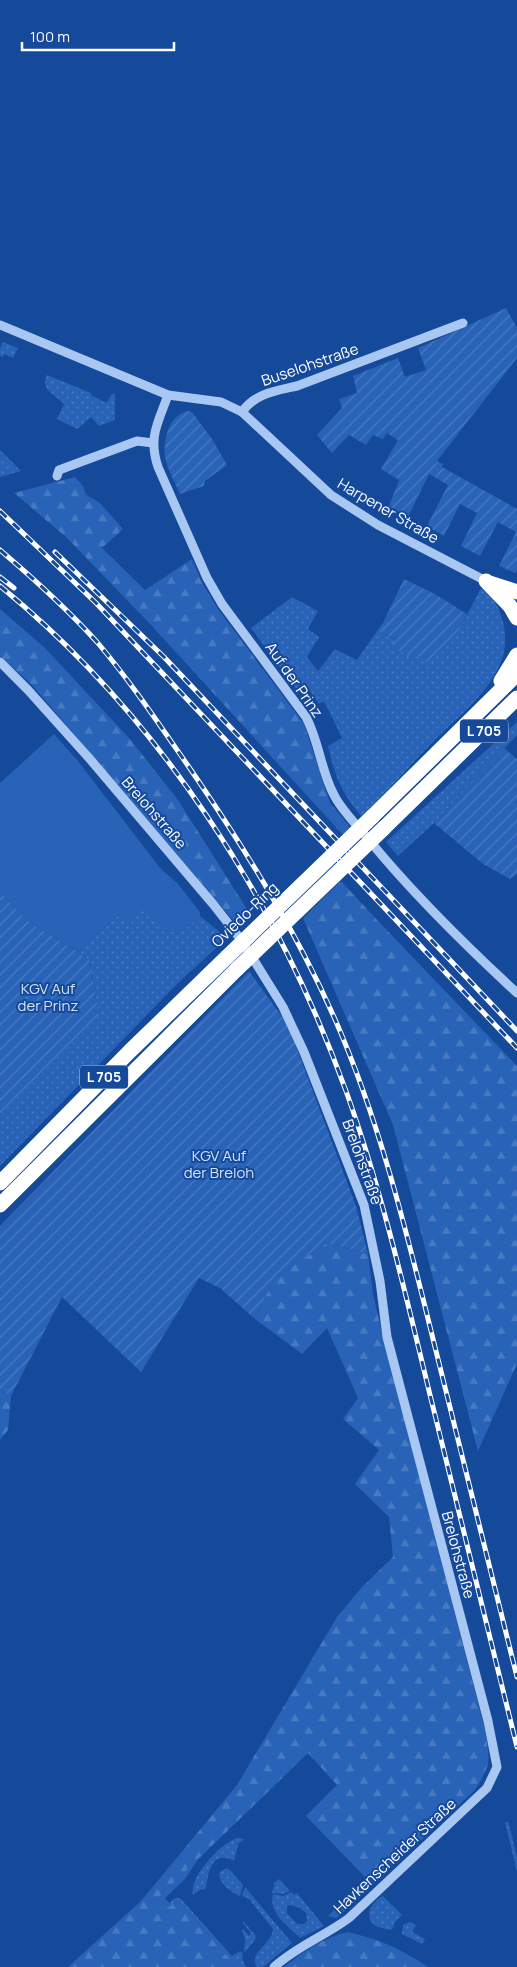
<svg xmlns="http://www.w3.org/2000/svg" width="517" height="1967" font-family="Manrope,sans-serif">
<style>
.grass{fill:url(#grass-dots);fill-rule:evenodd}
.forest{fill:url(#forest-firs)}
.garden{fill:url(#garden-furrows)}
.pitch{fill:#2863b7}
.lines{fill:none;stroke-linecap:round;stroke-linejoin:round}
.minor{stroke:#a9c7f3;stroke-width:9}
.highway{stroke:#fff;stroke-width:15}
.rail-casing{stroke:#fff;stroke-width:5}
.rail{stroke:#15499a;stroke-width:3;stroke-dasharray:9;stroke-linecap:butt}
.highway-bridge{stroke:#fff;stroke-width:15}
.labels{text-anchor:middle;stroke-width:4;stroke-linejoin:round;paint-order:stroke}
.shield{fill:#15499a;stroke:#b9c8e1;stroke-width:1}
.shield-label{font-size:14px;font-weight:bold;fill:#fff}
.street-label{font-size:15px;fill:#fff;stroke:#15499a}
.park-label{font-size:15px;fill:#d1e3fd;stroke:#15499a}
</style>
<defs>
<pattern id="grass-dots" width="8" height="8" patternUnits="userSpaceOnUse" patternTransform="scale(1.25)"><rect width="8" height="8" fill="#2863b7"/><path d="M2 2h.1M6 6h.1" fill="none" stroke="#487ac2" stroke-width="1.8" stroke-linecap="round"/></pattern>
<pattern id="forest-firs" width="22" height="20" patternUnits="userSpaceOnUse" patternTransform="scale(1.25)"><rect width="22" height="20" fill="#2863b7"/><path d="M5 1l3.5 6h-7zM16 11l3.5 6h-7z" fill="#487ac2"/></pattern>
<pattern id="garden-furrows" width="10" height="10" patternUnits="userSpaceOnUse" patternTransform="scale(1.25)"><rect width="10" height="10" fill="#2863b7"/><path d="M-1 1l2-2M0 10L10 0M9 11l2-2" fill="none" stroke="#487ac2"/></pattern>
</defs>
<rect width="100%" height="100%" fill="#15499a"/>
<g class="grass">
<path d="M3 342 18 348 13 358 4 354 3 357 0 356V349Z"/>
<path d="M47 375 91 393V395L107 403 111 395 115 393V420L99 426 91 417 77 429 57 419 64 404C56 395 39 389 47 375Z"/>
<path d="M0 450 21 471 0 477Z"/>
<path d="M481 588C494 596 499 607 503 622 517 674 464 710 433 742 408 767 387 793 362 817 342 794 335 777 328 746L342 738 326 705 323 701 319 704 304 682 296 689 251 628 292 597 318 611 308 629 319 637 307 657 318 671 335 649 357 660 377 631 396 640 392 646 416 654 458 632Z"/>
<path d="M517 722V735L434 823 398 856 386 842Z"/>
<path d="M143 905 181 932 200 916 227 938 177 984 0 1166V1115L99 1016 90 961 78 952 121 912Z"/>
<path d="M505 1822H508L509 1824 517 1857V1872Z"/>
<path d="M238 1838 244 1839 238 1844 235 1842 238 1845 234 1861C211 1849 208 1874 206 1889L200 1890 193 1895C189 1877 221 1842 238 1838Z"/>
<path d="M199 1858 185 1879 165 1898 169 1903 175 1898H180L232 1956 240 1951 243 1954 242 1959 246 1967H237L179 1901 175 1902 169 1907 159 1897Z"/>
<path d="M226 1868 230 1870 243 1885 240 1896C230 1892 219 1883 219 1873Z"/>
<path d="M279 1879 290 1891 283 1894 272 1893 274 1886 276 1887 273 1884Z"/>
<path d="M245 1887 292 1943 263 1967H257C247 1954 273 1943 273 1929L249 1899 242 1896Z"/>
<path d="M291 1892 294 1895 297 1893 324 1926 300 1938C288 1926 268 1913 273 1894L283 1896ZM290 1905 300 1908 306 1913 307 1921 304 1924H297L287 1913V1906Z"/>
<path d="M383 1896 402 1915 395 1922 392 1930C387 1929 380 1928 376 1926 362 1917 372 1901 383 1896Z"/>
<path d="M243 1921 256 1936 255 1940 244 1953 245 1939 242 1930 243 1929 249 1936 251 1933 243 1923Z"/>
<path d="M410 1922 416 1925 412 1932 425 1939 422 1944 402 1934 403 1925Z"/>
</g>
<g class="forest">
<path d="M75 477 83 486 86 495 99 502 123 529 102 548 145 590 192 559 201 581 218 609 304 724 330 803 351 828 343 835 151 625 66 537 14 493Z"/>
<path d="M0 609 45 648 129 738 178 800 252 917 239 927 32 685 0 656Z"/>
<path d="M341 881C399 944 458 1004 517 1066V1364L478 1451 393 1125 303 918Z"/>
<path d="M327 1243 368 1254 373 1294 381 1329 485 1730C490 1760 492 1765 474 1791L347 1909 336 1918 328 1916 366 1878 306 1816 337 1785 308 1753 159 1897 169 1907 175 1902 179 1901 237 1967H68L141 1901 237 1785 337 1617 362 1587 393 1557 389 1517 355 1484 379 1450 343 1419 358 1398 327 1328 302 1354 255 1319 274 1278Z"/>
<path d="M0 1390 11 1396 8 1430 0 1440Z"/>
<path d="M347 1932C379 1939 401 1949 428 1967H284C302 1952 323 1938 347 1932Z"/>
</g>
<g class="garden">
<path d="M506 308 517 328V358L437 461 443 464 442 467 517 509V569L515 573 499 566 516 532 498 522 480 556 461 546 477 513 460 504 444 536 427 526 448 485 429 474 408 517 389 506 399 480 381 469 398 440 387 433 383 439 373 435 366 445 349 435 332 453 317 435 342 408 339 399 357 393 353 376 398 358 405 377 426 370 418 348Z"/>
<path d="M188 411 192 412 212 439 227 465 205 481 204 486 180 494C175 482 167 469 165 457 163 439 169 415 188 411Z"/>
<path d="M404 579 435 594 467 614 458 632 429 664 416 654 412 658 392 646 395 639 377 631 383 623Z"/>
<path d="M504 748 517 759V874L510 879 483 864 434 823Z"/>
<path d="M0 891 27 920 78 952 90 961 99 1016 0 1115Z"/>
<path d="M249 971 288 1025 356 1206 368 1254 327 1243 274 1278 255 1319 220 1288 199 1278 141 1372 62 1297 11 1396 0 1390V1226Z"/>
</g>
<path class="pitch" d="M54 734 78 761 160 868 178 884 200 912V916L181 932H169L143 905 127 919 120 913 78 952 27 920 0 891V783Z"/>
<g class="lines">
<g class="minor">
<path d="M0 325 168 395 221 402 242 412 331 495 378 525 486 581"/>
<path d="M168 395C158 423 148 437 158 467L207 578 222 604 306 717C319 741 321 771 334 795 342 811 358 826 369 840 414 895 465 945 517 993"/>
<path d="M242 412C255 393 276 391 297 386L463 323"/>
<path d="M57 476 59 470 137 441 153 443"/>
<path d="M0 662 28 690 89 758 213 904 242 941 283 1007 304 1052 364 1205 380 1281 387 1337 488 1721 497 1767 487 1788 349 1918C325 1936 297 1946 274 1967"/>
</g>
<g class="highway">
<path d="M486 581 510 606 517 618"/>
<path d="M490 583 517 592"/>
<path d="M501 681 517 655"/>
<path d="M373 816 517 674"/>
<path d="M384 828 517 698"/>
<path d="M0 1183 130 1051 227 957"/>
<path d="M0 1205 237 969"/>
</g>
<g class="rail-casing">
<g id="rail">
<path d="M0 511 96 603 517 1048"/>
<path d="M0 550C34 579 67 609 97 642 131 682 161 727 191 770 245 849 295 929 334 1017 381 1124 408 1238 436 1351 463 1460 490 1569 517 1677"/>
<path d="M55 552 164 657 517 1031"/>
<path d="M0 577 14 588"/>
<path d="M0 586C159 716 277 900 346 1091 382 1191 406 1296 431 1399 460 1515 488 1631 517 1747"/>
</g>
</g>
<use href="#rail" class="rail"/>
<g class="highway-bridge">
<path d="M227 957 373 816"/>
<path d="M237 969 384 828"/>
</g>
</g>
<g class="labels">
<g class="shield">
<rect x="460" y="719.5" width="48" height="23" rx="4"/>
<rect x="80" y="1065.5" width="48" height="23" rx="4"/>
</g>
<g class="shield-label">
<text x="484" y="736">L 705</text>
<text x="104" y="1082">L 705</text>
</g>
<g class="street-label">
<text transform="translate(310 365) rotate(-19)" y="5">Buselohstraße</text>
<text transform="translate(388 511) rotate(30)" y="5">Harpener Straße</text>
<text transform="translate(294 680) rotate(55)" y="5">Auf der Prinz</text>
<text transform="translate(154 813) rotate(49)" y="5">Brelohstraße</text>
<text transform="translate(245 915) rotate(-44)" y="5">Oviedo-Ring</text>
<text transform="translate(362 1162) rotate(70)" y="5">Brelohstraße</text>
<text transform="translate(458 1555) rotate(75)" y="5">Brelohstraße</text>
<text transform="translate(395 1856) rotate(-43)" y="5">Havkenscheider Straße</text>
</g>
<g class="park-label">
<text x="48" y="994">KGV Auf<tspan x="48" dy="17">der Prinz</tspan></text>
<text x="219" y="1161">KGV Auf<tspan x="219" dy="17">der Breloh</tspan></text>
</g>
</g>
<path d="M22 42v8h152v-8" fill="none" stroke="#ffffff" stroke-width="2.5"/>
<text x="30" y="42" font-size="15" fill="#ffffff" stroke="#15499a" stroke-width="4" paint-order="stroke">100 m</text>
</svg>
